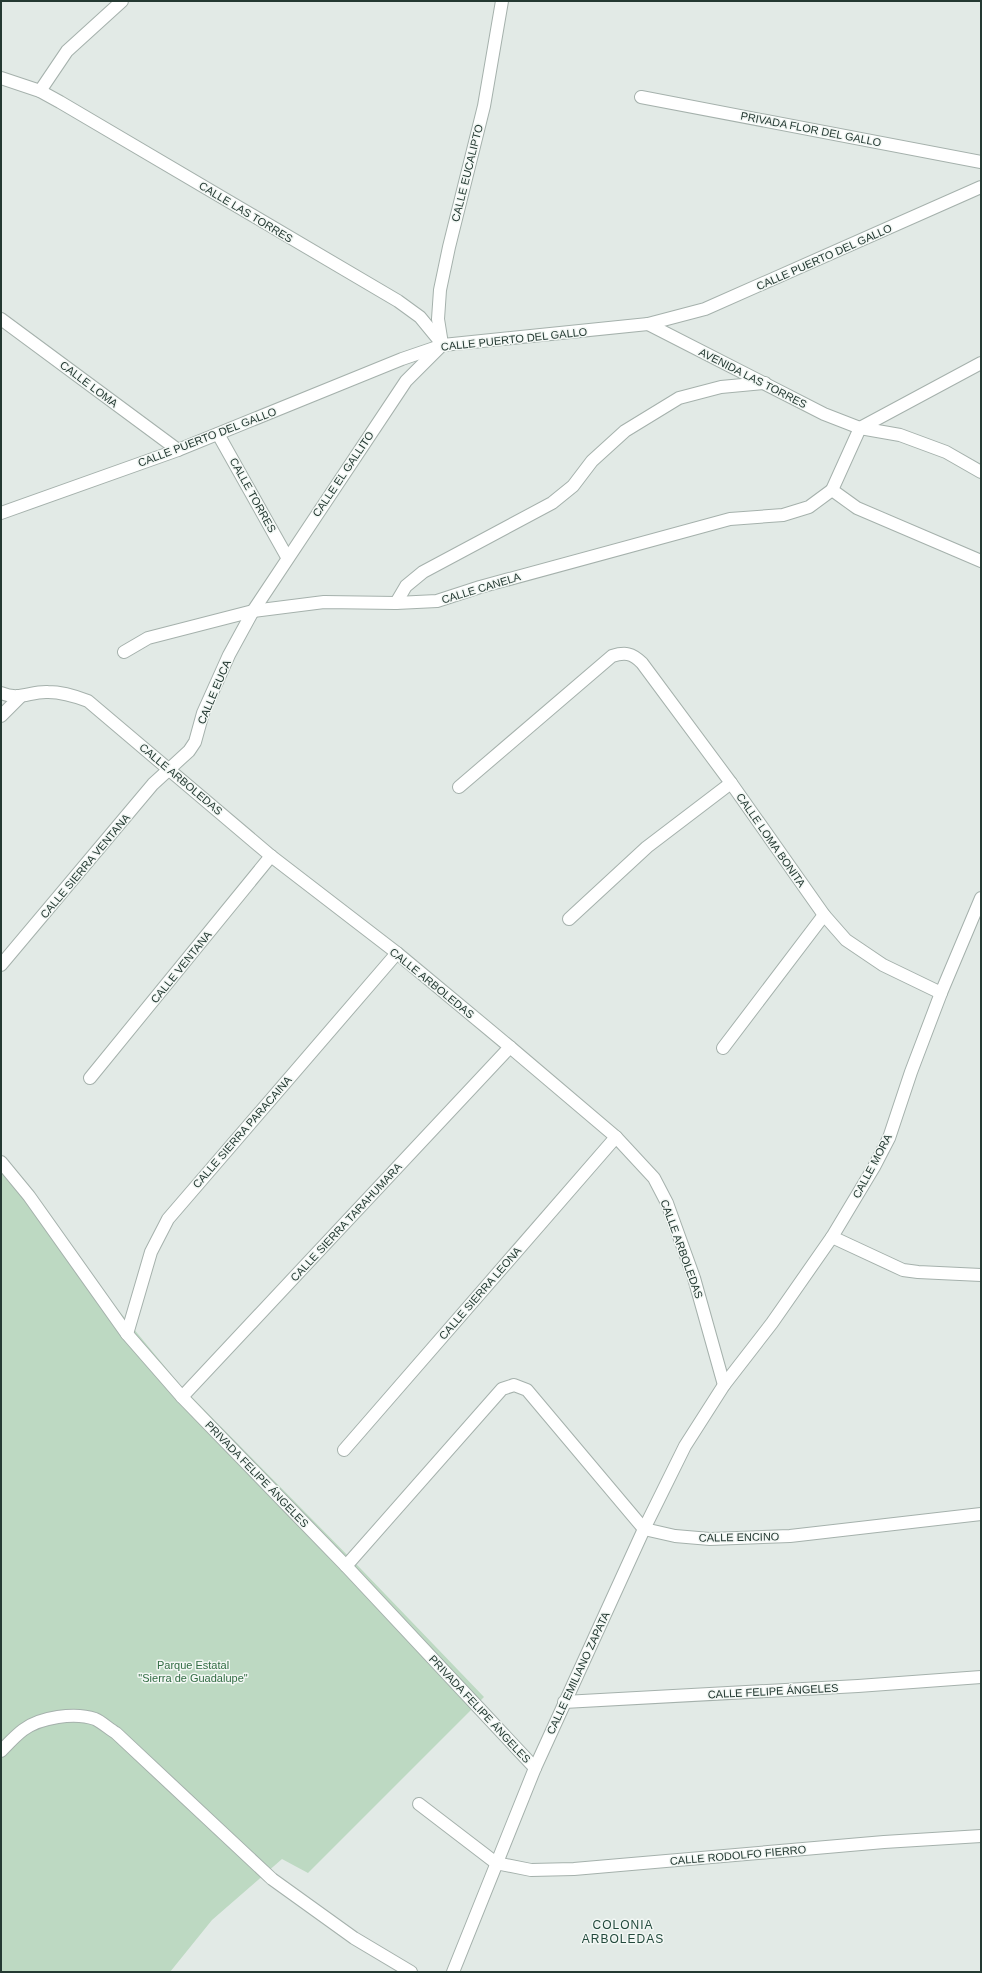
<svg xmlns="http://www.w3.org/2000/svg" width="982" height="1973" font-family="Arial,sans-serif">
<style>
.green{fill:#bdd9c2}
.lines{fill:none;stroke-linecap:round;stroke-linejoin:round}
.lane-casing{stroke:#a5b1ac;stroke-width:14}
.street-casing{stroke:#a5b1ac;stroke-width:14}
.lane{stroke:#fff;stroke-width:12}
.street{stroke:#fff;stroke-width:12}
.labels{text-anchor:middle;stroke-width:3;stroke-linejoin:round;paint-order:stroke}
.street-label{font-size:11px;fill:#243932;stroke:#f2f7f4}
.park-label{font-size:11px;fill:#326c43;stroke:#f2f7f4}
.neighbourhood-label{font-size:12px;letter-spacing:1px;fill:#22493c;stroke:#f2f7f4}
</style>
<rect width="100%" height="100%" fill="#e2eae6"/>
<path class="green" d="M1 1168 180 1385 360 1568 484 1697 308 1873 282 1859 212 1920 170 1972H1Z"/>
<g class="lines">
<g class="lane-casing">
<path id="lane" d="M419 1804 496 1863"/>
</g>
<g class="street-casing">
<g id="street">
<path d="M1 78 40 91 60 102 398 301 420 317 443 345"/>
<path d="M40 91 67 51 122 1"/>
<path d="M641 97 981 162"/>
<path d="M1 319 178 450"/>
<path d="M648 324 824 414 860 428 900 435 946 452 981 472"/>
<path d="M442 344 438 319 440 290 449 247 484 106 502 1"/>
<path d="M981 363 860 428 832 490 857 508 981 561"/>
<path d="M218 434 287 557"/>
<path d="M1 513 178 450 402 359 443 345 648 324 705 309 981 187"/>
<path d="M396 603 406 586 423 572 552 503 573 486 592 461 625 431 679 398 721 387 765 383"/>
<path d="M124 652 148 638 253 611 324 602 396 603 437 601 480 587 730 519 783 515 809 507 832 490"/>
<path d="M1 693C20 701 30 691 48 692 62 692 75 696 88 701L271 856 397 953 510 1047 616 1137 654 1178 667 1203 694 1278 724 1385"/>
<path d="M1 716 20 697"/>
<path d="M459 787 612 656C625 652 632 653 642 663L731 783 824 915 846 940 883 965 941 993"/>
<path d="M569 919 647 847 731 783"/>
<path d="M1 965 153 784 189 751 195 742 203 713 229 655 253 611 406 381 440 347"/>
<path d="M723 1048 824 915"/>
<path d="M90 1078 271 856"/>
<path d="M1 1162 29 1196 127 1334 182 1397 346 1566 535 1768"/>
<path d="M832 1237 903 1270 918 1272 981 1275"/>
<path d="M127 1334 151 1252 168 1219 397 953"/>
<path d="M182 1397 510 1047"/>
<path d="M344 1450 616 1137"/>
<path d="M346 1566 502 1389 514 1385 527 1390 644 1529 675 1536 710 1539 790 1536 981 1514"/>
<path d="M564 1702 858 1686 981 1677"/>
<path d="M1 1751C8 1744 15 1736 23 1730 40 1717 75 1712 95 1719 102 1722 109 1729 116 1733L272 1879 354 1938 411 1972"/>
<path d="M496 1863 531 1870 574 1869 884 1842 981 1836"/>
<path d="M453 1972 535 1768 644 1529 685 1446 724 1385 772 1323 832 1237 874 1167 889 1138 911 1072 941 993 981 898"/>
</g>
</g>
<use href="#lane" class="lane"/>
<use href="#street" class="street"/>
</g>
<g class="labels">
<g class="street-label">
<text transform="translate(811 129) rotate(11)" y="4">PRIVADA FLOR DEL GALLO</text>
<text transform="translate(467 173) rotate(-76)" y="4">CALLE EUCALIPTO</text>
<text transform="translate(246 212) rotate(31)" y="4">CALLE LAS TORRES</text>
<text transform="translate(824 257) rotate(-24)" y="4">CALLE PUERTO DEL GALLO</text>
<text transform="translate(514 339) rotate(-6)" y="4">CALLE PUERTO DEL GALLO</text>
<text transform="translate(753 378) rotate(27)" y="4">AVENIDA LAS TORRES</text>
<text transform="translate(89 384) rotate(37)" y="4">CALLE LOMA</text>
<text transform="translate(207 437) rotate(-21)" y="4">CALLE PUERTO DEL GALLO</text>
<text transform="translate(343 474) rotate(-56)" y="4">CALLE EL GALLITO</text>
<text transform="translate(253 495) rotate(61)" y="4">CALLE TORRES</text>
<text transform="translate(481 588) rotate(-17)" y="4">CALLE CANELA</text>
<text transform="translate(214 692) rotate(-67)" y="4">CALLE EUCA</text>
<text transform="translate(181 779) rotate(40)" y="4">CALLE ARBOLEDAS</text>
<text transform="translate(771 840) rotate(55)" y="4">CALLE LOMA BONITA</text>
<text transform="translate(85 866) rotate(-50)" y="4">CALLE SIERRA VENTANA</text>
<text transform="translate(181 967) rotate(-51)" y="4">CALLE VENTANA</text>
<text transform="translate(432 983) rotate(39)" y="4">CALLE ARBOLEDAS</text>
<text transform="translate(242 1132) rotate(-49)" y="4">CALLE SIERRA PARACAINA</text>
<text transform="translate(872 1166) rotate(-62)" y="4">CALLE MORA</text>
<text transform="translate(346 1222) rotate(-47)" y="4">CALLE SIERRA TARAHUMARA</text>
<text transform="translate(682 1249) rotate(70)" y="4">CALLE ARBOLEDAS</text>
<text transform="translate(480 1293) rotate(-49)" y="4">CALLE SIERRA LEONA</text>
<text transform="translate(257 1474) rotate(46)" y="4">PRIVADA FELIPE ÁNGELES</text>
<text transform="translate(739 1537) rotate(-1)" y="4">CALLE ENCINO</text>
<text transform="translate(578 1673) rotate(-65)" y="4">CALLE EMILIANO ZAPATA</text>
<text transform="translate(773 1691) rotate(-3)" y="4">CALLE FELIPE ÁNGELES</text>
<text transform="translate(480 1709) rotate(47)" y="4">PRIVADA FELIPE ÁNGELES</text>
<text transform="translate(738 1855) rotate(-5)" y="4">CALLE RODOLFO FIERRO</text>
</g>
<g class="park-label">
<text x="193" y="1669">Parque Estatal<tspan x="193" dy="13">"Sierra de Guadalupe"</tspan></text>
</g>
<g class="neighbourhood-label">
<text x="623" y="1929">COLONIA<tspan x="623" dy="14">ARBOLEDAS</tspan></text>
</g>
</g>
<rect width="982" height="1973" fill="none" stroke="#243932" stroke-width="4"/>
</svg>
